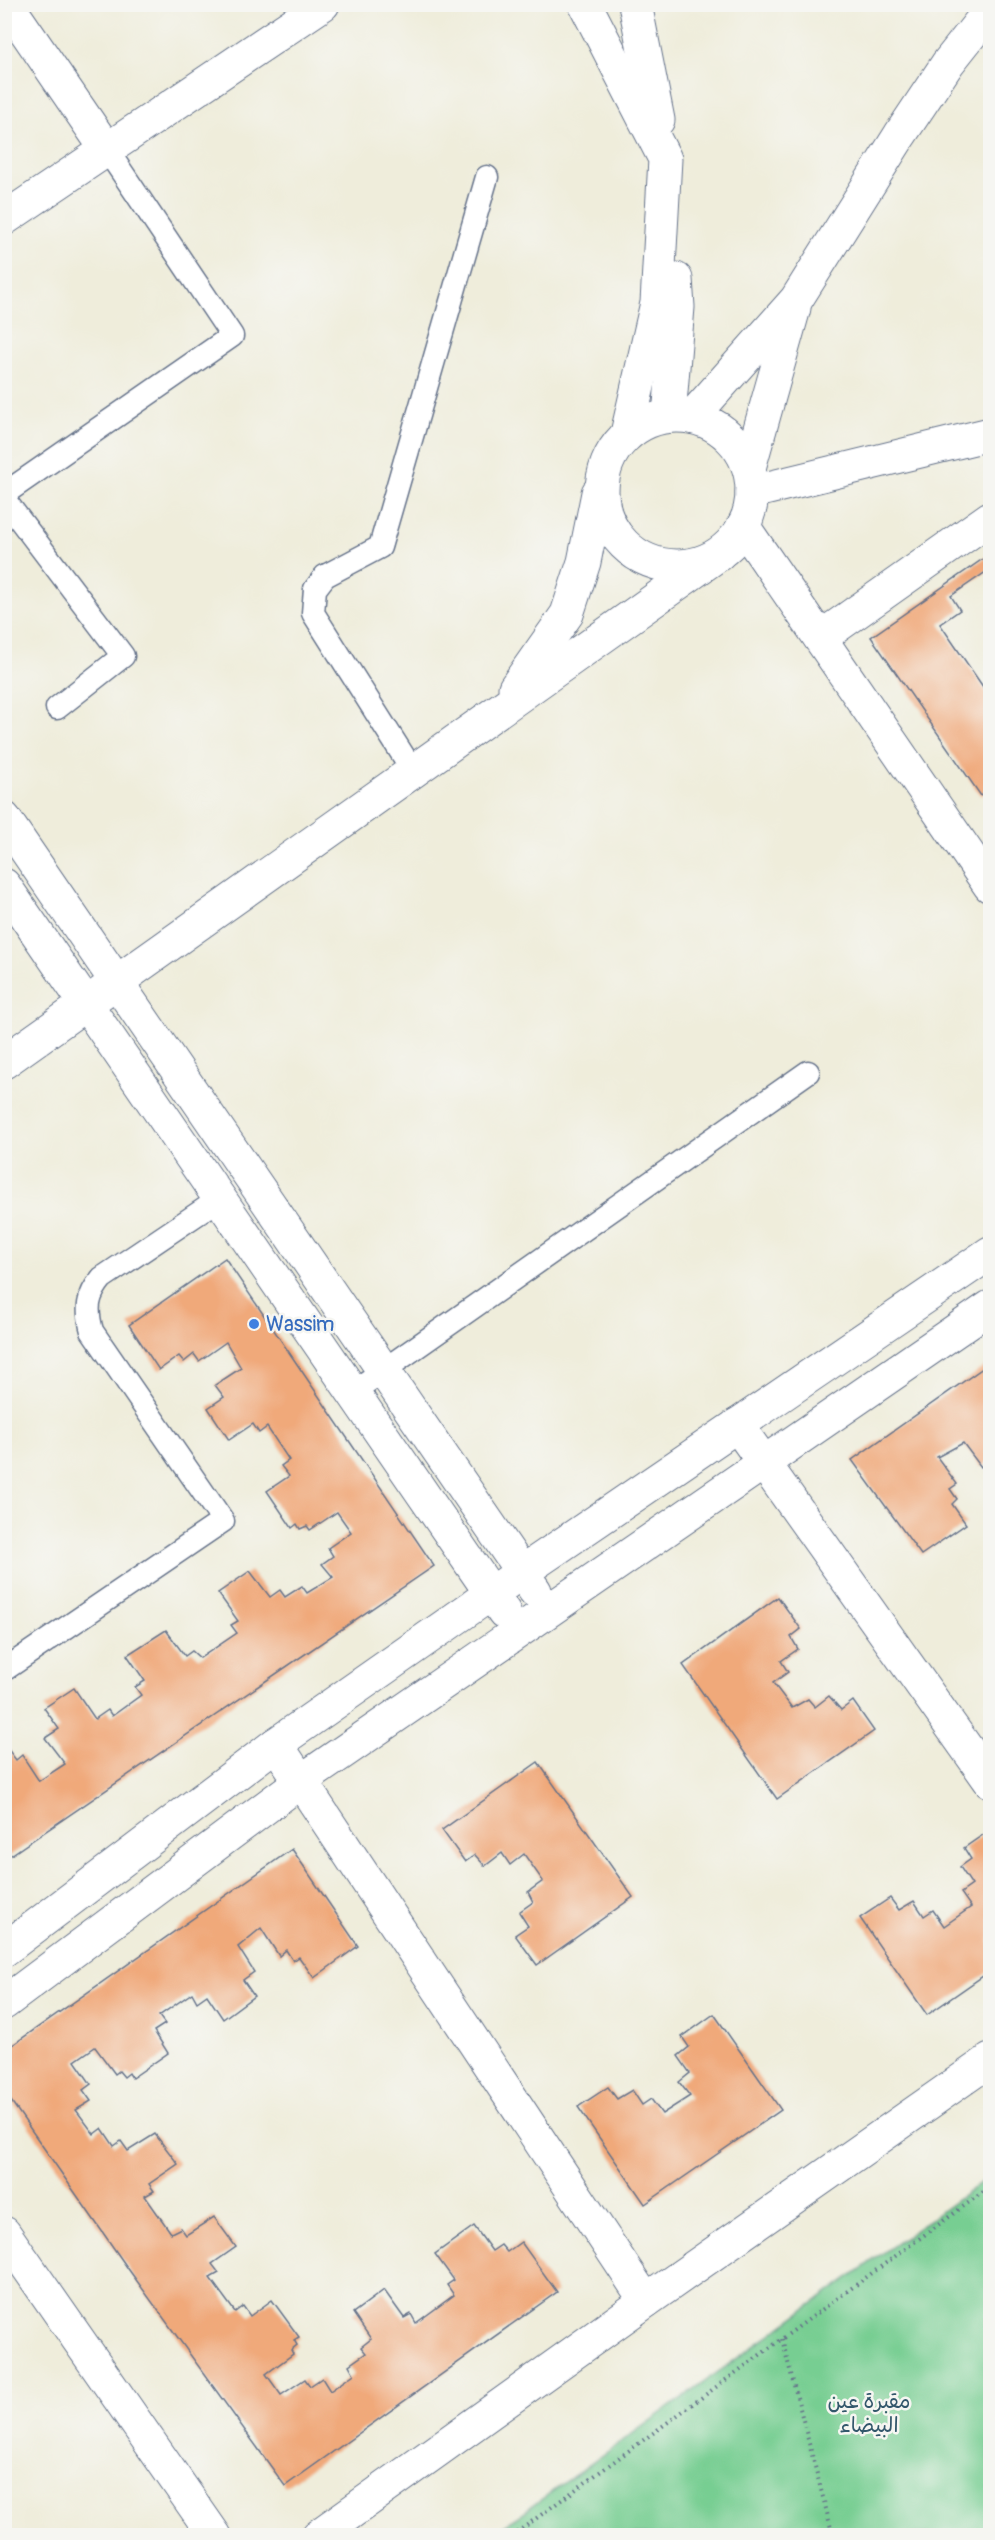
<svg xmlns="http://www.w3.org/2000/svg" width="995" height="2540" font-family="Pangolin,'Playpen Sans Arabic',sans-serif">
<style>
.green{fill:#77ce92;stroke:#497e78;stroke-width:1.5}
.building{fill:#f0a97a}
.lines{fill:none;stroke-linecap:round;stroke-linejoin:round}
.service-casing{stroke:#65728a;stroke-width:25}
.minor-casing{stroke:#65728a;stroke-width:35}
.tertiary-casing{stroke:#65728a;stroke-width:35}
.path{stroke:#65728a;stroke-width:4;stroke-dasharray:1.5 4.5;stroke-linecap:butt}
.service{stroke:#fff;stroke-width:22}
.minor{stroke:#fff;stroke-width:33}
.tertiary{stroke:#fff;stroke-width:33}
.shop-dot{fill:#3f7fe0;stroke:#f6f6f2;stroke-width:2}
.labels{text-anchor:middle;stroke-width:5;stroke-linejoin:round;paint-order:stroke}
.shop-label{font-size:21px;fill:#366cbe;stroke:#f6f6f2;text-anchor:start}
.park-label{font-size:21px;fill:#32576b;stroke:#f6f6f2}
</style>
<rect width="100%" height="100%" fill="#f6f6f2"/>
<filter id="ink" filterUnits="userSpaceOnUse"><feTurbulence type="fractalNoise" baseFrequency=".0167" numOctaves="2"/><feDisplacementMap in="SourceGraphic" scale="12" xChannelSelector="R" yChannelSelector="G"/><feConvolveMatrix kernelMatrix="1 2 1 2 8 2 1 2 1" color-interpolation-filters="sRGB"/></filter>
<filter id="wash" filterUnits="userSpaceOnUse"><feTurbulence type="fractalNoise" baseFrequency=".008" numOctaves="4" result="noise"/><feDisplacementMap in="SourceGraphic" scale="24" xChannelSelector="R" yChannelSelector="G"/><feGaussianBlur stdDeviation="1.35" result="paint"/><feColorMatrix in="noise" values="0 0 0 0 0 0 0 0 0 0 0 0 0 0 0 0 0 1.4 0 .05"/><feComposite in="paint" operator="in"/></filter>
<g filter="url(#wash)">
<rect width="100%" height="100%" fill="#efeddb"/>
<path class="green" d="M990 2176V2535H492Z"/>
<g id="blocks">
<g class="building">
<path d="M990 554V569L951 596 960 610 940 624 990 697V789L981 796 871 637Z"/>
<path d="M225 1258 434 1566 8 1857 4 1852V1750L7 1748 16 1760 22 1755 39 1781 65 1764 45 1738 59 1729 44 1708 74 1688 95 1719 108 1710 112 1716 141 1695 135 1687 145 1681 127 1655 166 1630 185 1656 192 1651 200 1658 237 1633 231 1625 238 1621 218 1593 250 1571 270 1597 280 1590 285 1597 302 1586 307 1593 333 1577 322 1564 333 1556 328 1548 351 1532 337 1512 310 1530 307 1526 300 1529 297 1524 292 1528 267 1491 289 1476 281 1466 289 1460 267 1427 259 1433 253 1424 229 1440 208 1408 224 1397 215 1385 241 1368 226 1342 199 1361 194 1354 184 1362 179 1356 159 1370 129 1325Z"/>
<path d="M990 1363V1461L981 1467 963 1443 937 1457 957 1484 950 1489 957 1499 952 1504 966 1524 921 1555 852 1460Z"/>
<path d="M778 1597 801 1629 791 1637 798 1649 781 1661 788 1672 773 1683 792 1708 808 1699 815 1707 829 1696 841 1710 853 1701 874 1731 777 1799 683 1665Z"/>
<path d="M538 1762 633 1897 537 1965 515 1935 528 1926 519 1912 533 1902 528 1892 543 1881 524 1854 510 1865 502 1853 485 1866 475 1855 465 1862 442 1830Z"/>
<path d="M990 1830V1971L927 2015 860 1918 890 1898 899 1910 914 1901 924 1916 933 1910 944 1926 971 1907 961 1893 972 1885 960 1867 971 1859 964 1848Z"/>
<path d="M292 1849 358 1946 314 1978 299 1957 293 1961 286 1950 279 1956 261 1928 238 1947 254 1972 243 1980 254 1996 223 2019 207 1995 197 2002 192 1993 159 2016 165 2024 154 2031 168 2053 132 2078 129 2073 124 2077 119 2071 115 2074 95 2047 75 2061 91 2084 83 2090 91 2101 76 2110 94 2134 102 2128 114 2146 121 2141 128 2151 155 2134 178 2164 149 2184 154 2191 145 2196 171 2233 181 2228 186 2235 214 2217 236 2247 212 2264 219 2273 210 2278 235 2312 243 2306 250 2316 272 2300 299 2337 294 2340 297 2345 291 2350 293 2354 266 2374 281 2395 305 2379 310 2386 322 2378 330 2391 354 2374 349 2365 366 2353 361 2347 371 2339 353 2313 384 2290 404 2318 411 2314 416 2323 454 2295 447 2285 454 2280 435 2254 474 2226 492 2251 501 2245 507 2252 521 2242 557 2292 285 2486 129 2270 4 2091V2051Z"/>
<path d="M714 2014 781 2110 645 2204 578 2107 608 2087 617 2099 632 2090 642 2105 651 2099 662 2114 690 2096 679 2082 690 2073 678 2056 689 2047 682 2037Z"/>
</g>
</g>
</g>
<g filter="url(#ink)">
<use href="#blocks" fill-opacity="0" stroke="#65728a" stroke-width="1.5"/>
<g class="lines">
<g class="service-casing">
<g id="service">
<path d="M4 494 232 336 107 150"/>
<path d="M4 499 123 656 57 708"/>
<path d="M413 771 313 613 315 589 325 576 380 547 487 177"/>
<path d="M354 1391 808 1072"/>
<path d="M4 1670 223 1521 92 1331C86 1309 87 1296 102 1278L221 1198"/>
</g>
</g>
<g class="minor-casing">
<g id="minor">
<path d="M7 4 107 150"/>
<path d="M585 4 665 159 657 303 627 434"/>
<path d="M635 4 658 120"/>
<path d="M4 219 323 4"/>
<path d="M669 416 678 307 676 279"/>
<path d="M752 492 990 434"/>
<path d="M820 638 990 518"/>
<path d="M737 1425 990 1781"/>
<path d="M276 1744 646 2301"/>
<path d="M4 2233 215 2536"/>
<path d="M318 2536 646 2301 990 2060"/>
</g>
</g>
<g class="tertiary-casing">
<g id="tertiary">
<circle cx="677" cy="491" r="75"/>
<path d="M692 417 796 300 900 135 948 63 990 10"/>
<path d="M749 468 794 308"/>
<path d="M743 526 990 886"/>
<path d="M515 688 567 614 584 562 598 493"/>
<path d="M4 818 535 1591"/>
<path d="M4 885 504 1612"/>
<path d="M4 1062 719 554"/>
<path d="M4 1950 276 1744 522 1572 990 1253"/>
<path d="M4 2003 301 1781 990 1307"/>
</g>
</g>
<g class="path">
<path d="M782 2339 833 2536"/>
<path d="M512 2536 990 2187"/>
</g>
<use href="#service" class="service"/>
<use href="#minor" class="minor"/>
<use href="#tertiary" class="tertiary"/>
</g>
</g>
<circle class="shop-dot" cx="254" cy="1324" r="6"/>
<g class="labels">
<g class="shop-label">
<text x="266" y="1331">Wassim</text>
</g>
<g class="park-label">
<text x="869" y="2408">مقبرة عين<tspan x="869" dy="24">البيضاء</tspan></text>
</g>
</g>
<rect width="995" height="2540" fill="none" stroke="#f6f6f2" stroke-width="24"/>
</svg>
